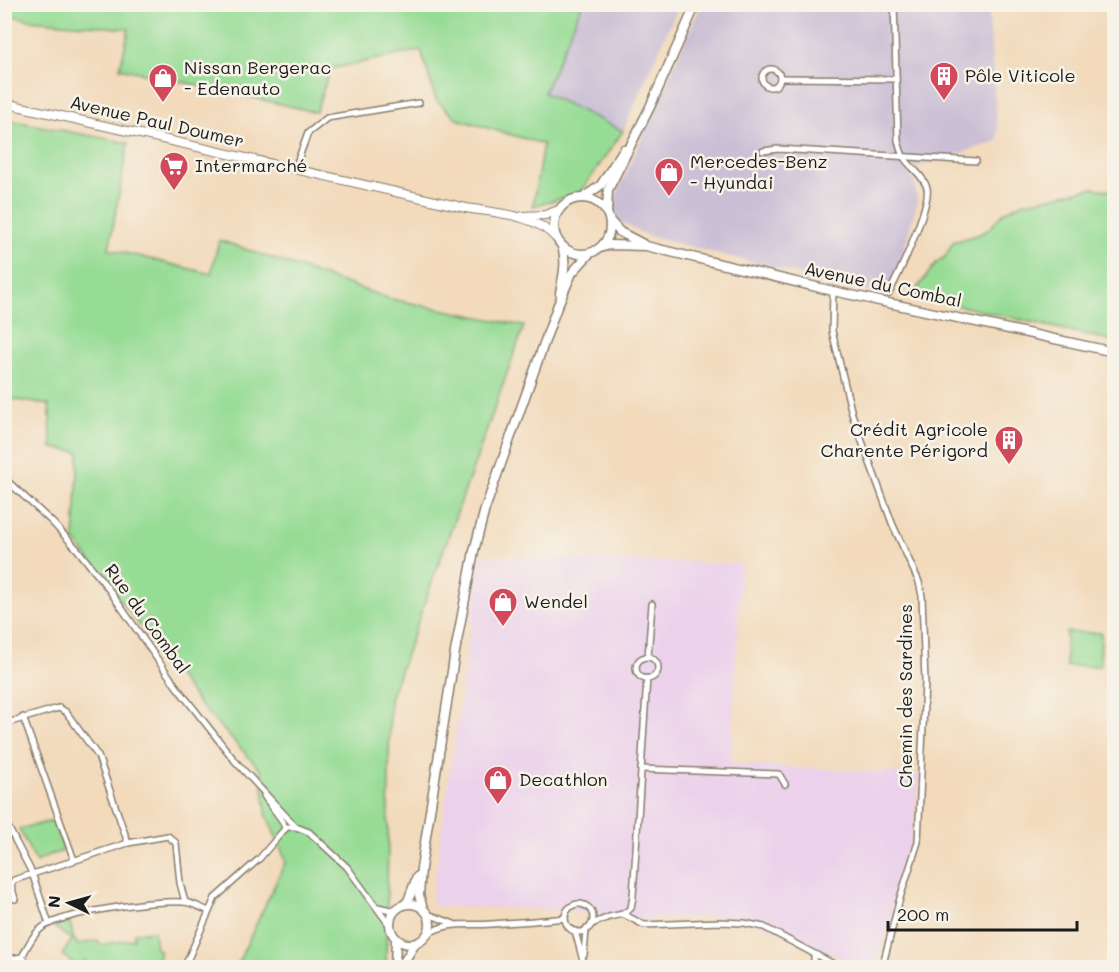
<svg xmlns="http://www.w3.org/2000/svg" width="1119" height="972" font-family="Mali,sans-serif">
<style>
.built{fill:#ebd1eb}
.industrial{fill:#cbbfd5}
.green{fill:#97dc95;stroke:#5a7c58;stroke-width:1.5}
.lines{fill:none;stroke-linecap:round;stroke-linejoin:round}
.minor-casing{stroke:#877b6c;stroke-width:8}
.secondary-casing{stroke:#877b6c;stroke-width:10}
.primary-casing{stroke:#877b6c;stroke-width:11}
.minor{stroke:#fff;stroke-width:5}
.secondary{stroke:#fff;stroke-width:8}
.primary{stroke:#fff;stroke-width:8}
.labels{text-anchor:middle;stroke-width:5;stroke-linejoin:round;paint-order:stroke}
.poi-label{font-size:18px;fill:#1c1c1c;stroke:#f7f3e8;text-anchor:start}
.street-label{font-size:18px;fill:#1c1c1c;stroke:#f7f3e8}
</style>
<rect width="100%" height="100%" fill="#f7f3e8"/>
<filter id="ink" filterUnits="userSpaceOnUse"><feTurbulence type="fractalNoise" baseFrequency=".0167" numOctaves="2"/><feDisplacementMap in="SourceGraphic" scale="12" xChannelSelector="R" yChannelSelector="G"/><feConvolveMatrix kernelMatrix="1 2 1 2 8 2 1 2 1" color-interpolation-filters="sRGB"/></filter>
<filter id="wash" filterUnits="userSpaceOnUse"><feTurbulence type="fractalNoise" baseFrequency=".008" numOctaves="4" result="noise"/><feDisplacementMap in="SourceGraphic" scale="24" xChannelSelector="R" yChannelSelector="G"/><feGaussianBlur stdDeviation="1.35" result="paint"/><feColorMatrix in="noise" values="0 0 0 0 0 0 0 0 0 0 0 0 0 0 0 0 0 1.4 0 .05"/><feComposite in="paint" operator="in"/></filter>
<g filter="url(#wash)">
<rect width="100%" height="100%" fill="#f2dabb"/>
<path class="built" d="M481 556 741 564 731 764 920 774 909 853 876 967H867L739 916 643 919 561 910 431 906Z"/>
<g class="industrial">
<path d="M582 5H679L623 131 543 93Z"/>
<path d="M701 5H988L998 141 907 170 915 185 917 203 890 297 649 236 619 222 613 203Z"/>
</g>
<g class="green">
<path d="M5 4 582 5 544 93 623 131 580 193 533 206 543 144 457 119 436 100 421 50 330 69 316 112 120 68 129 29 30 20 5 14Z"/>
<path d="M4 119 128 143 109 249 211 274 219 240 391 299 524 326 390 699 386 967H236L286 861 266 813 261 770 199 704 74 539 79 452 52 448 49 405 5 398Z"/>
<path d="M1093 188 1114 191V341L916 296V290L937 262 945 257 953 242 977 235 988 230 1004 212 1022 203Z"/>
<path d="M1066 632 1101 633 1100 666H1066Z"/>
<path d="M53 821 64 851 49 855 36 862 19 829Z"/>
<path d="M70 922 73 937 78 945 98 940 100 945 134 939V933L154 931 156 949 160 950 156 965 152 968 96 967 84 960 79 967 62 955 72 940 53 926Z"/>
</g>
</g>
<g filter="url(#ink)">
<g class="lines">
<g class="minor-casing">
<g id="minor">
<circle cx="771" cy="78" r="9"/>
<path d="M780 78 896 79"/>
<path d="M763 151 778 149 976 161"/>
<path d="M295 168 308 133 327 118 419 103"/>
<path d="M833 291 832 331 852 414 892 523 919 582 922 596 925 682 918 842 900 898 882 968"/>
<path d="M889 293C898 276 931 205 927 188 923 175 912 169 905 159 901 154 900 147 898 141L894 4"/>
<path d="M4 478 52 522 77 549 107 587 176 686 235 761 296 827 309 832 347 867 390 926"/>
<path d="M648 657 652 604"/>
<circle cx="647" cy="668" r="11"/>
<path d="M23 717 74 860"/>
<path d="M4 724 55 709 59 708 66 712 98 756 128 843"/>
<path d="M641 769 779 774 785 784"/>
<path d="M264 796 283 822 285 829"/>
<path d="M4 819 32 873 49 924"/>
<path d="M15 899 11 885 14 880 128 843 168 836 176 843 180 883 185 902"/>
<circle cx="579" cy="918" r="14"/>
<path d="M378 907 391 910 398 908"/>
<path d="M428 914 454 924"/>
<path d="M623 914 631 908 633 896 647 678"/>
<path d="M592 924 609 917 623 914 644 925 719 922 744 923 764 927 841 968"/>
<path d="M575 931 585 968"/>
<path d="M428 934C446 921 470 926 491 924 516 922 541 921 565 918"/>
<path d="M584 955 586 929"/>
<path d="M22 957 33 968"/>
<path d="M4 960 22 957C27 947 33 934 43 927 66 912 154 900 183 902 191 902 201 908 209 911"/>
<path d="M184 968 215 898 259 859 283 831 287 827H296"/>
<path d="M812 968 814 961V954"/>
</g>
</g>
<g class="secondary-casing">
<g id="secondary">
<path d="M4 103 466 208C496 213 535 214 556 238"/>
<path d="M523 216 545 215 559 210"/>
</g>
</g>
<g class="primary-casing">
<g id="primary">
<circle cx="582" cy="226" r="28"/>
<path d="M583 198 601 185 624 149"/>
<path d="M607 213 608 190 650 107 696 4"/>
<path d="M610 221 620 232 643 244"/>
<path d="M600 248 609 245 646 246 833 291 1114 352"/>
<path d="M560 293C563 277 567 262 562 246"/>
<circle cx="410" cy="924" r="20"/>
<path d="M404 905 408 901 417 877"/>
<path d="M423 909 419 895 421 868 455 652 474 551 485 509 557 307 572 273 589 254"/>
<path d="M395 968 396 939"/>
<path d="M400 968 415 944"/>
</g>
</g>
<use href="#minor" class="minor"/>
<use href="#secondary" class="secondary"/>
<use href="#primary" class="primary"/>
</g>
</g>
<defs>
<g id="building-pin" transform="scale(1.5)"><path d="M0 17L-7.5 6A9.5 9.5 0 1 1 7.5 6Z" fill="#d1495b" stroke="#f7f3e8"/><path d="M-4-6H4V6H1V3H-1V6H-4ZM-2.5-4.3h1.7v1.8h-1.7ZM.8-4.3h1.7v1.8H.8ZM-2.5-1h1.7V.8h-1.7ZM.8-1h1.7V.8H.8Z" fill="#fff"/></g>
<g id="shop-pin" transform="scale(1.5)"><path d="M0 17L-7.5 6A9.5 9.5 0 1 1 7.5 6Z" fill="#d1495b" stroke="#f7f3e8"/><path d="M-5-2.5h2.3a2.7 3.5 0 0 1 5.4 0H5L5.5 6h-11ZM-1.5-2.5h3a1.5 2.3 0 0 0-3 0Z" fill="#fff"/></g>
<g id="supermarket-pin" transform="scale(1.5)"><path d="M0 17L-7.5 6A9.5 9.5 0 1 1 7.5 6Z" fill="#d1495b" stroke="#f7f3e8"/><path d="M-6-5.5h2.5l.6 2H6L4.5 2H-2.5L-4.4-4H-6ZM-1.5 3.2a1.3 1.3 0 1 0 .1 0ZM3 3.2a1.3 1.3 0 1 0 .1 0Z" fill="#fff"/></g>
</defs>
<g fill-rule="evenodd">
<use href="#building-pin" x="944" y="76"/>
<use href="#shop-pin" x="163" y="78"/>
<use href="#supermarket-pin" x="174" y="166"/>
<use href="#shop-pin" x="669" y="172"/>
<use href="#building-pin" x="1009" y="440"/>
<use href="#shop-pin" x="503" y="602"/>
<use href="#shop-pin" x="498" y="780"/>
</g>
<g class="labels">
<g class="poi-label">
<text x="184" y="74">Nissan Bergerac<tspan x="184" dy="21">- Edenauto</tspan></text>
<text x="965" y="82">Pôle Viticole</text>
<text x="690" y="168">Mercedes-Benz<tspan x="690" dy="21">- Hyundai</tspan></text>
<text x="195" y="172">Intermarché</text>
<text x="988" y="436" text-anchor="end">Crédit Agricole<tspan x="988" dy="21">Charente Périgord</tspan></text>
<text x="524" y="608">Wendel</text>
<text x="519" y="786">Decathlon</text>
</g>
<g class="street-label">
<text transform="translate(157 122) rotate(13)" y="6">Avenue Paul Doumer</text>
<text transform="translate(883 285) rotate(12)" y="6">Avenue du Combal</text>
<text transform="translate(147 619) rotate(54)" y="6">Rue du Combal</text>
<text transform="translate(906 696) rotate(-90)" y="6">Chemin des Sardines</text>
</g>
</g>
<rect width="1119" height="972" fill="none" stroke="#f7f3e8" stroke-width="24"/>
<g transform="translate(69 903) rotate(275)" stroke="#f7f3e8" stroke-width="4.5" paint-order="stroke">
<path d="M0-4.5L10 22L0 15L-10 22Z" fill="#1c1c1c"/>
<text y="-9" font-size="16" font-weight="bold" text-anchor="middle" fill="#1c1c1c">N</text>
</g>
<path d="M888 921v9h189v-9" fill="none" stroke="#1c1c1c" stroke-width="3"/>
<text x="897" y="921" font-size="18" fill="#1c1c1c" stroke="#f7f3e8" stroke-width="4.5" paint-order="stroke">200 m</text>
</svg>
